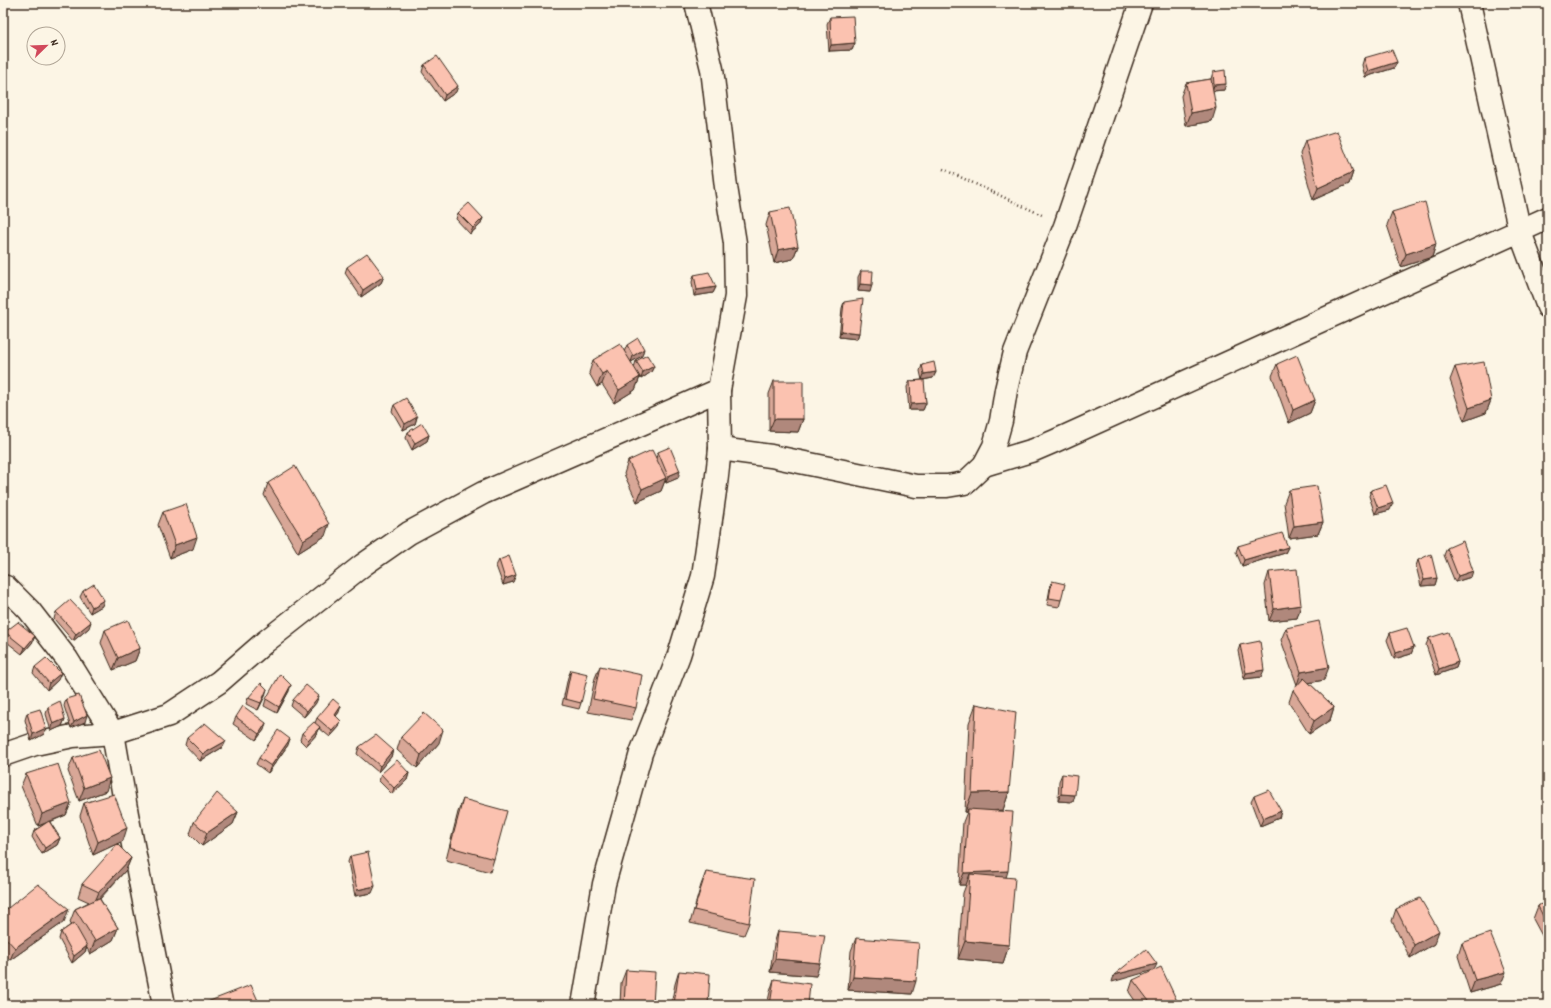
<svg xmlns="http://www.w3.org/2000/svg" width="1551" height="1008" font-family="Dekko,sans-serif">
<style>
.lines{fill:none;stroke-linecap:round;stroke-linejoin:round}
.minor-casing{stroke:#3b2a1e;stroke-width:25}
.path{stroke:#3b2a1e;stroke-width:2.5;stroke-dasharray:1 3;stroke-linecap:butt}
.minor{stroke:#fcf5e5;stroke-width:22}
.wall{fill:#d8a797;stroke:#3b2a1e}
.shaded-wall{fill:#b0887b;stroke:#3b2a1e}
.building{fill:#fbc2b0;stroke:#3b2a1e}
</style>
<rect width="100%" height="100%" fill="#fcf5e5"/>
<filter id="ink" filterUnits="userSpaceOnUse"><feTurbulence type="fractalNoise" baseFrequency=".025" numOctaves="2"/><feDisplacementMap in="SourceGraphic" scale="8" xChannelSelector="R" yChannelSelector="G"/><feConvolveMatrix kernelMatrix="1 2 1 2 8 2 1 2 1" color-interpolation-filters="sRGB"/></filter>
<g filter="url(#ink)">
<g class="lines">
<g class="minor-casing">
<g id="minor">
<path d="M1469 3 1520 232 1548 307"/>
<path d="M720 449 771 456 916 486H947L965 483 984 465 994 446 1001 421 1006 390 1015 352 1065 226 1141 3"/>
<path d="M984 465 1034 450 1055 441 1548 218"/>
<path d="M3 586 6 587 29 610 67 659 113 733 127 814 164 1005"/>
<path d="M3 755 35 744 73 736 113 733 169 715 219 682 265 642 363 565 409 533 483 493 719 390"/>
<path d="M583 1005 604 884 641 753 661 702 679 655 703 576 716 484 720 449 719 390 736 296 735 243 726 187 712 69 696 3"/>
</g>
</g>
<path class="path" d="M943 169 1044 216"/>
<use href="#minor" class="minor"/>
</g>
<g class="wall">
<path d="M830 17 855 43 852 50 829 51 827 24Z"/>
<path d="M1364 58 1397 62 1394 68 1365 77 1362 65Z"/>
<path d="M424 65 456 92 443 101 422 72Z"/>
<path d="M1213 72 1224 90 1213 91 1212 121 1186 126 1181 96 1186 83 1211 79Z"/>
<path d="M1305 141 1353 172 1349 184 1313 200 1300 154Z"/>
<path d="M770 212 798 246 793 259 774 263 766 225Z"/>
<path d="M1392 212 1436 244 1432 257 1401 267 1387 225Z"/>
<path d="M458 213 483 218 480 225 470 234 456 219Z"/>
<path d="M347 267 384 276 381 283 361 297 345 273Z"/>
<path d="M861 271 870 292 858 291V277Z"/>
<path d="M694 275 716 287 713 293 694 296 692 282Z"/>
<path d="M844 302 859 333 857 339 839 337 842 308Z"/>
<path d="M627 345 642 356 631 362 634 368 636 361 654 366 651 372 641 379 639 376 640 377 635 390 614 403 602 384 597 387 589 373 593 360 624 352Z"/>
<path d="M1277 364 1315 400 1310 413 1289 423 1272 376Z"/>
<path d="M922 365 936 372 933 378 923 380 926 403 923 410H909L907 387 910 381 922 380 920 371Z"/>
<path d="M1455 367 1491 400 1486 413 1464 421 1450 380Z"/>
<path d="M774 381 803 419 798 432 769 431V394Z"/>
<path d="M394 405 417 417 415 424 403 430 392 411Z"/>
<path d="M408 432 429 435 427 441 412 450 406 438Z"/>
<path d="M658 452 678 478 666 483 665 480 661 491 637 502 624 474 628 461 656 458Z"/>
<path d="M268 483 325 536 298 553 264 495Z"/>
<path d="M1289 490 1323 522 1318 534 1289 538 1284 503Z"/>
<path d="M1371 490 1390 510 1375 514 1369 496Z"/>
<path d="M163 512 193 549 170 558 158 525Z"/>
<path d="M1238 546 1288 547 1285 553 1242 566 1236 552Z"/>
<path d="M1447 548 1471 577 1455 582 1444 555Z"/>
<path d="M499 560 513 582 503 585 496 566Z"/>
<path d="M1418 560 1437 578 1435 585 1421 586 1416 566Z"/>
<path d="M1269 572 1301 605 1297 618 1269 621 1265 585Z"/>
<path d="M1052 581 1061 600 1059 607 1047 605 1050 588Z"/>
<path d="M83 591 102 606 90 613 80 597Z"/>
<path d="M56 612 89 628 73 641 54 619Z"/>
<path d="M1286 628 1324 680 1309 683 1334 707 1330 720 1309 734 1289 702 1293 690 1298 685H1297L1281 640Z"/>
<path d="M105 630 140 648 135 661 113 670 101 643Z"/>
<path d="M5 632 35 636 32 643 22 654 3 639Z"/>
<path d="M1390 633 1414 647 1411 654 1394 659 1387 640Z"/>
<path d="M1429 638 1458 662 1456 668 1436 675 1426 645Z"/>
<path d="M1240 645 1261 677 1244 679 1238 651Z"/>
<path d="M600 666 636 708 631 720 588 712 595 678Z"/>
<path d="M35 667 58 680 47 690 33 673Z"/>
<path d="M571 670 581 703 579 709 562 705 568 677Z"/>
<path d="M289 691 277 713 264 706 266 699Z"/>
<path d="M265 696 258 710 246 704 248 698Z"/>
<path d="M66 699 85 722 71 728 64 706Z"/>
<path d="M293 700 316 703 304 717 291 706Z"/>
<path d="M976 704 1009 792 1003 810 993 811 1006 878 1009 945 1003 963 958 959 963 893 966 885H959L963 822 967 812H965L969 723Z"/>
<path d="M48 707 65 719 62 726 51 731 46 714Z"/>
<path d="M339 712 336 716 341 721 339 727 330 737 319 728 317 734 306 746 300 740 302 733 315 723 317 718Z"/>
<path d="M27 713 46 728 44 734 31 741 25 720Z"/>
<path d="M236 717 264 730 256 740 233 724Z"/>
<path d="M401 737 439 743 417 768 397 750Z"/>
<path d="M187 738 223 747 200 761 185 745Z"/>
<path d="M288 745 268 773 256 764 259 758Z"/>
<path d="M359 747 393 750 391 757 378 772 357 754Z"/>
<path d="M73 758 106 791 79 801 68 771Z"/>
<path d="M409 773 407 780 392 794 379 781 381 774Z"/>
<path d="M26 774 71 803 66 815 50 822 60 838 57 845 42 854 32 837 34 831 46 823 38 826 21 786Z"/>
<path d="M1062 774 1073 802 1058 801 1059 781Z"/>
<path d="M1254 796 1281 811 1279 818 1260 826 1251 802Z"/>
<path d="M463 799 494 859 490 872 446 860 458 812Z"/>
<path d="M84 803 123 841 93 855 80 816Z"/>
<path d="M238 812 233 824 202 846 190 834 194 822Z"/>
<path d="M350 856 372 893 355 896 348 862Z"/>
<path d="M131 858 126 870 100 899 118 928 113 940 90 954 87 948 85 952 72 963 59 939 61 932 72 924 70 922 75 909 89 902 78 897 82 884Z"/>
<path d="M706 872 749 923 744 935 690 923 701 885Z"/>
<path d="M1548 900V947L1533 919 1538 906Z"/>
<path d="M1396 909 1434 944 1410 958 1392 921Z"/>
<path d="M3 912 64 922 10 960 3 953Z"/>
<path d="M778 931 816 976 770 972 774 944Z"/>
<path d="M856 938 912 994 848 990 851 951Z"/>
<path d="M1462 943 1501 984 1470 993 1458 956Z"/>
<path d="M626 970 653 1005H620L621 983Z"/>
<path d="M679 971 708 1005H671L675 984Z"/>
<path d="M774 979 808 1005H767L770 992Z"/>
<path d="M1133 980 1177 1001 1176 1005H1138L1129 992Z"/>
</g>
<g class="shaded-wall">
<path d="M855 43 852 50 829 51 831 45Z"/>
<path d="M1397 62 1394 68 1365 77 1368 71Z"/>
<path d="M1226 84 1224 90 1212 91 1214 85Z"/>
<path d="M458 86 456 92 443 101 445 95Z"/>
<path d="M1216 108 1212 121 1186 126 1191 113Z"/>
<path d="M1353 172 1349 184 1313 200 1318 188Z"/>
<path d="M483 218 480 225 470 234 473 228Z"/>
<path d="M1436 244 1432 257 1401 267 1406 254Z"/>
<path d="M798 246 793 259 774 263 778 250Z"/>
<path d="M384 276 381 283 361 297 363 290Z"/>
<path d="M860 284 872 285 870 292 858 291Z"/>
<path d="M716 287 713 293 694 296 697 290Z"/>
<path d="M841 331 859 333 857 339 839 337Z"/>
<path d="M644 349 642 356 631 362 633 356Z"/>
<path d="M654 366 651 372 641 379 643 372Z"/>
<path d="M607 371 602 384 597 387 602 374Z"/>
<path d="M936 372 933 378 922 380 924 374Z"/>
<path d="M640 377 635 390 614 403 619 390Z"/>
<path d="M1315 400 1310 413 1289 423 1293 410Z"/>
<path d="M1491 400 1486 413 1464 421 1469 408Z"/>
<path d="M926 403 923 410H909L911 404Z"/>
<path d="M417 417 415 424 403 430 405 424Z"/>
<path d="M774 419H803L798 432 769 431Z"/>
<path d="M429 435 427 441 412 450 415 443Z"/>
<path d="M680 471 678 478 666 483 668 476Z"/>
<path d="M666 478 661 491 637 502 642 489Z"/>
<path d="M1393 503 1390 510 1375 514 1378 508Z"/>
<path d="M1323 522 1318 534 1289 538 1294 526Z"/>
<path d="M329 524 325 536 298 553 303 540Z"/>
<path d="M197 537 193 549 170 558 175 545Z"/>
<path d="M1288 547 1285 553 1242 566 1244 560Z"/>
<path d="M1473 571 1471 577 1455 582 1458 576Z"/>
<path d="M516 575 513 582 503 585 505 579Z"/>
<path d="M1437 578 1435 585 1421 586 1424 580Z"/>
<path d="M104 600 102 606 90 613 92 607Z"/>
<path d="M1301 605 1297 618 1269 621 1274 609Z"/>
<path d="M91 622 89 628 73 641 76 634Z"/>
<path d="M35 636 32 643 22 654 25 648Z"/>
<path d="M1414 647 1411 654 1394 659 1396 653Z"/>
<path d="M140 648 135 661 113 670 118 658Z"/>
<path d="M1458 662 1456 668 1436 675 1439 669Z"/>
<path d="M1329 667 1324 680 1297 685 1301 672Z"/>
<path d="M1264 670 1261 677 1244 679 1246 673Z"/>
<path d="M61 673 58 680 47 690 49 683Z"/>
<path d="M291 685 289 691 277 713 279 707Z"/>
<path d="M267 689 265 696 258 710Z"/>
<path d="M319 696 316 703 304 717 307 711Z"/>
<path d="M341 706 339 712 332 722 335 715Z"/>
<path d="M1334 707 1330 720 1309 734 1314 721Z"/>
<path d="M87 715 85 722 71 728 74 722Z"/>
<path d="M65 719 62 726 51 731 53 724Z"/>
<path d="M341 721 339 727 330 737 332 731Z"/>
<path d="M266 723 264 730 256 740 259 734Z"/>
<path d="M320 727 317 734 306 746 308 740Z"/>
<path d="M46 728 44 734 31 741 33 734Z"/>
<path d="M443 730 439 743 417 768 421 755Z"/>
<path d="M290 739 288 745 268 773 271 766Z"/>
<path d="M226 741 223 747 200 761 203 754Z"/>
<path d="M393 750 391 757 378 772 380 766Z"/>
<path d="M409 773 407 780 392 794 394 788Z"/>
<path d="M110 778 106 791 79 801 84 788Z"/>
<path d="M1009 792 1003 810 968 812V809L967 812H965L972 793Z"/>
<path d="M1061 794 1075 795 1073 802 1058 801Z"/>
<path d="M71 803 66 815 38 826 42 814Z"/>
<path d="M1281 811 1279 818 1260 826 1263 819Z"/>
<path d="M238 812 233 824 202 846 207 833Z"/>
<path d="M127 828 123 841 93 855 98 842Z"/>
<path d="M60 838 57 845 42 854 45 848Z"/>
<path d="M131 858 126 870 94 904 99 892Z"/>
<path d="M1008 871 1004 884 970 874 966 885H959L964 873Z"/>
<path d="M375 886 372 893 355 896 357 890Z"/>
<path d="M69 909 64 922 10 960 15 948Z"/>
<path d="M118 928 113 940 90 954 95 941Z"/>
<path d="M1439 931 1434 944 1410 958 1414 945Z"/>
<path d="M965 941 1009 945 1003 963 958 959Z"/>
<path d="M87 946 85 952 72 963 74 956Z"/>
<path d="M775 959 820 963 816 976 770 972Z"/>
<path d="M1157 964 1154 970 1112 982 1114 975Z"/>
<path d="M1506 972 1501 984 1470 993 1475 980Z"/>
<path d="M853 977 916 981 912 994 848 990Z"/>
<path d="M1177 1001 1176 1005H1166Z"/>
<path d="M674 1004 695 1005H674Z"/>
</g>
<g class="building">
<path d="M853 16 855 43 831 45 830 17Z"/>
<path d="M1392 50 1397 62 1368 71 1364 58Z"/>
<path d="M437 56 458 86 445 95 424 65Z"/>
<path d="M1225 70 1226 84 1214 85 1213 72Z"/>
<path d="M1211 79 1216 108 1191 113 1186 83Z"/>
<path d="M1337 131 1353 172 1318 188 1305 141Z"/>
<path d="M1425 202 1436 244 1406 254 1392 212Z"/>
<path d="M469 203 483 218 473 228 458 213Z"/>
<path d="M790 208 798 246 778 250 770 212Z"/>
<path d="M367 253 384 276 363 290 347 267Z"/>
<path d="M861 271H873L872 285 860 284Z"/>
<path d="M709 272 716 287 697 290 694 275Z"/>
<path d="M863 299 859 333 841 331 844 302Z"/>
<path d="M638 338 644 349 633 356 627 345Z"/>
<path d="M620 344 640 377 619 390 607 371 602 374 593 360Z"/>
<path d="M647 355 654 366 643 372 636 361Z"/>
<path d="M1297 355 1315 400 1293 410 1277 364Z"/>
<path d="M934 362 936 372 924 374 922 365Z"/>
<path d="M1484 362 1491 400 1469 408 1455 367Z"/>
<path d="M924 380 926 403 911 404 910 381Z"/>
<rect x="774" y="381" width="29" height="38"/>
<path d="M406 398 417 417 405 424 394 405Z"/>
<path d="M422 423 429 435 415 443 408 432Z"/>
<path d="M670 447 680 471 668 476 658 452Z"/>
<path d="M652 450 666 478 642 489 628 461Z"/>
<path d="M295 466 329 524 303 540 268 483Z"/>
<path d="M1386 485 1393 503 1378 508 1371 490Z"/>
<path d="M1317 486 1323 522 1294 526 1289 490Z"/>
<path d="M186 504 197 537 175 545 163 512Z"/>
<path d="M1282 533 1288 547 1244 560 1238 546Z"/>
<path d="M1463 541 1473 571 1458 576 1447 548Z"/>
<path d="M1431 554 1437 578 1424 580 1418 560Z"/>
<path d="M509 556 516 575 505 579 499 560Z"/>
<path d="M1297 569 1301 605 1274 609 1269 572Z"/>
<path d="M1052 581 1065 584 1061 600 1049 598Z"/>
<path d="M94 584 104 600 92 607 83 591Z"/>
<path d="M70 600 91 622 76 634 56 612Z"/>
<path d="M128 620 140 648 118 658 105 630Z"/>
<path d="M1319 621 1329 667 1301 672 1286 628Z"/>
<path d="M18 622 35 636 25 648 5 632Z"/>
<path d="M1407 628 1414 647 1396 653 1390 633Z"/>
<path d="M1448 632 1458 662 1439 669 1429 638Z"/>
<path d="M1260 641 1264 670 1246 673 1240 645Z"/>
<path d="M46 658 61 673 49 683 35 667Z"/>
<path d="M600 666 642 675 636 708 593 699Z"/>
<path d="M571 670 588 674 581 703 565 699Z"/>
<path d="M280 674 291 685 279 707 266 699Z"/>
<path d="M1304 678 1334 707 1314 721 1293 690Z"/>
<path d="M261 683 267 689 261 703 248 698Z"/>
<path d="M306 685 319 696 307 711 293 700Z"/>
<path d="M79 695 87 715 74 722 66 699Z"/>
<path d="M333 699 341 706 335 715 341 721 332 731 317 718Z"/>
<path d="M60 701 65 719 53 724 48 707Z"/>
<path d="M976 704 1016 712 1009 792 972 793Z"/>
<path d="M243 706 266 723 259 734 236 717Z"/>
<path d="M40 709 46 728 33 734 27 713Z"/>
<path d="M424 713 443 730 421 755 401 737Z"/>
<path d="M314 722 320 727 308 740 302 733Z"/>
<path d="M205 723 226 741 203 754 187 738Z"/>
<path d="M278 730 290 739 271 766 259 758Z"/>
<path d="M376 735 393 750 380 766 359 747Z"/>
<path d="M99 750 110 778 84 788 73 758Z"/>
<path d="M397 760 409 773 394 788 381 774Z"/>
<path d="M58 764 71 803 42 814 26 774Z"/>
<path d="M1062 774 1077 776 1075 795 1061 794Z"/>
<path d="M1269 790 1281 811 1263 819 1254 796Z"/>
<path d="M217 793 238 812 207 833 194 822Z"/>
<path d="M114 794 127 828 98 842 84 803Z"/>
<path d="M463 799 507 811 494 859 450 847Z"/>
<path d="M968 809 1013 812 1008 871 964 873Z"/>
<path d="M49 821 60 838 45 848 34 831Z"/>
<path d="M117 844 131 858 99 892 82 884Z"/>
<path d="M368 852 375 886 357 890 350 856Z"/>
<path d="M706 872 755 879 749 923 694 910Z"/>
<path d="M970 874 1015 878 1009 945 965 941Z"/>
<path d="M38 884 69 909 15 948 3 935V912Z"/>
<path d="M99 898 118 928 95 941 75 909Z"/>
<path d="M1420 898 1439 931 1414 945 1396 909Z"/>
<path d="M1548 900V926L1538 906Z"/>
<path d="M74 923 87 946 74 956 61 932Z"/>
<path d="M778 931 825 935 820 963 775 959Z"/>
<path d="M1490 933 1506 972 1475 980 1462 943Z"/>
<path d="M856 938 919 943 916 981 853 977Z"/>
<path d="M1146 949 1157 964 1114 975Z"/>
<path d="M1161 967 1177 1001 1166 1005H1152L1133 980Z"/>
<path d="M626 970 655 972 653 1005H624Z"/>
<path d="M679 971 710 974 708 1005 674 1004Z"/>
<path d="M774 979 810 984 808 1005H770Z"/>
<path d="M251 985 260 1005H203L202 1004Z"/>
</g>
</g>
<rect width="1551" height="1008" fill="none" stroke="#fcf5e5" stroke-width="16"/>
<rect x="8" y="8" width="1535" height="992" fill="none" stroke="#3b2a1e" stroke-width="1.5" filter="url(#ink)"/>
<g transform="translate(46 46) rotate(67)"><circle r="19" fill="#fcf5e5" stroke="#afa495"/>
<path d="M0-3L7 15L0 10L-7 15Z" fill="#d1495b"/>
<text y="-6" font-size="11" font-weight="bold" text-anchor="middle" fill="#3b2a1e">N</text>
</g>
</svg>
